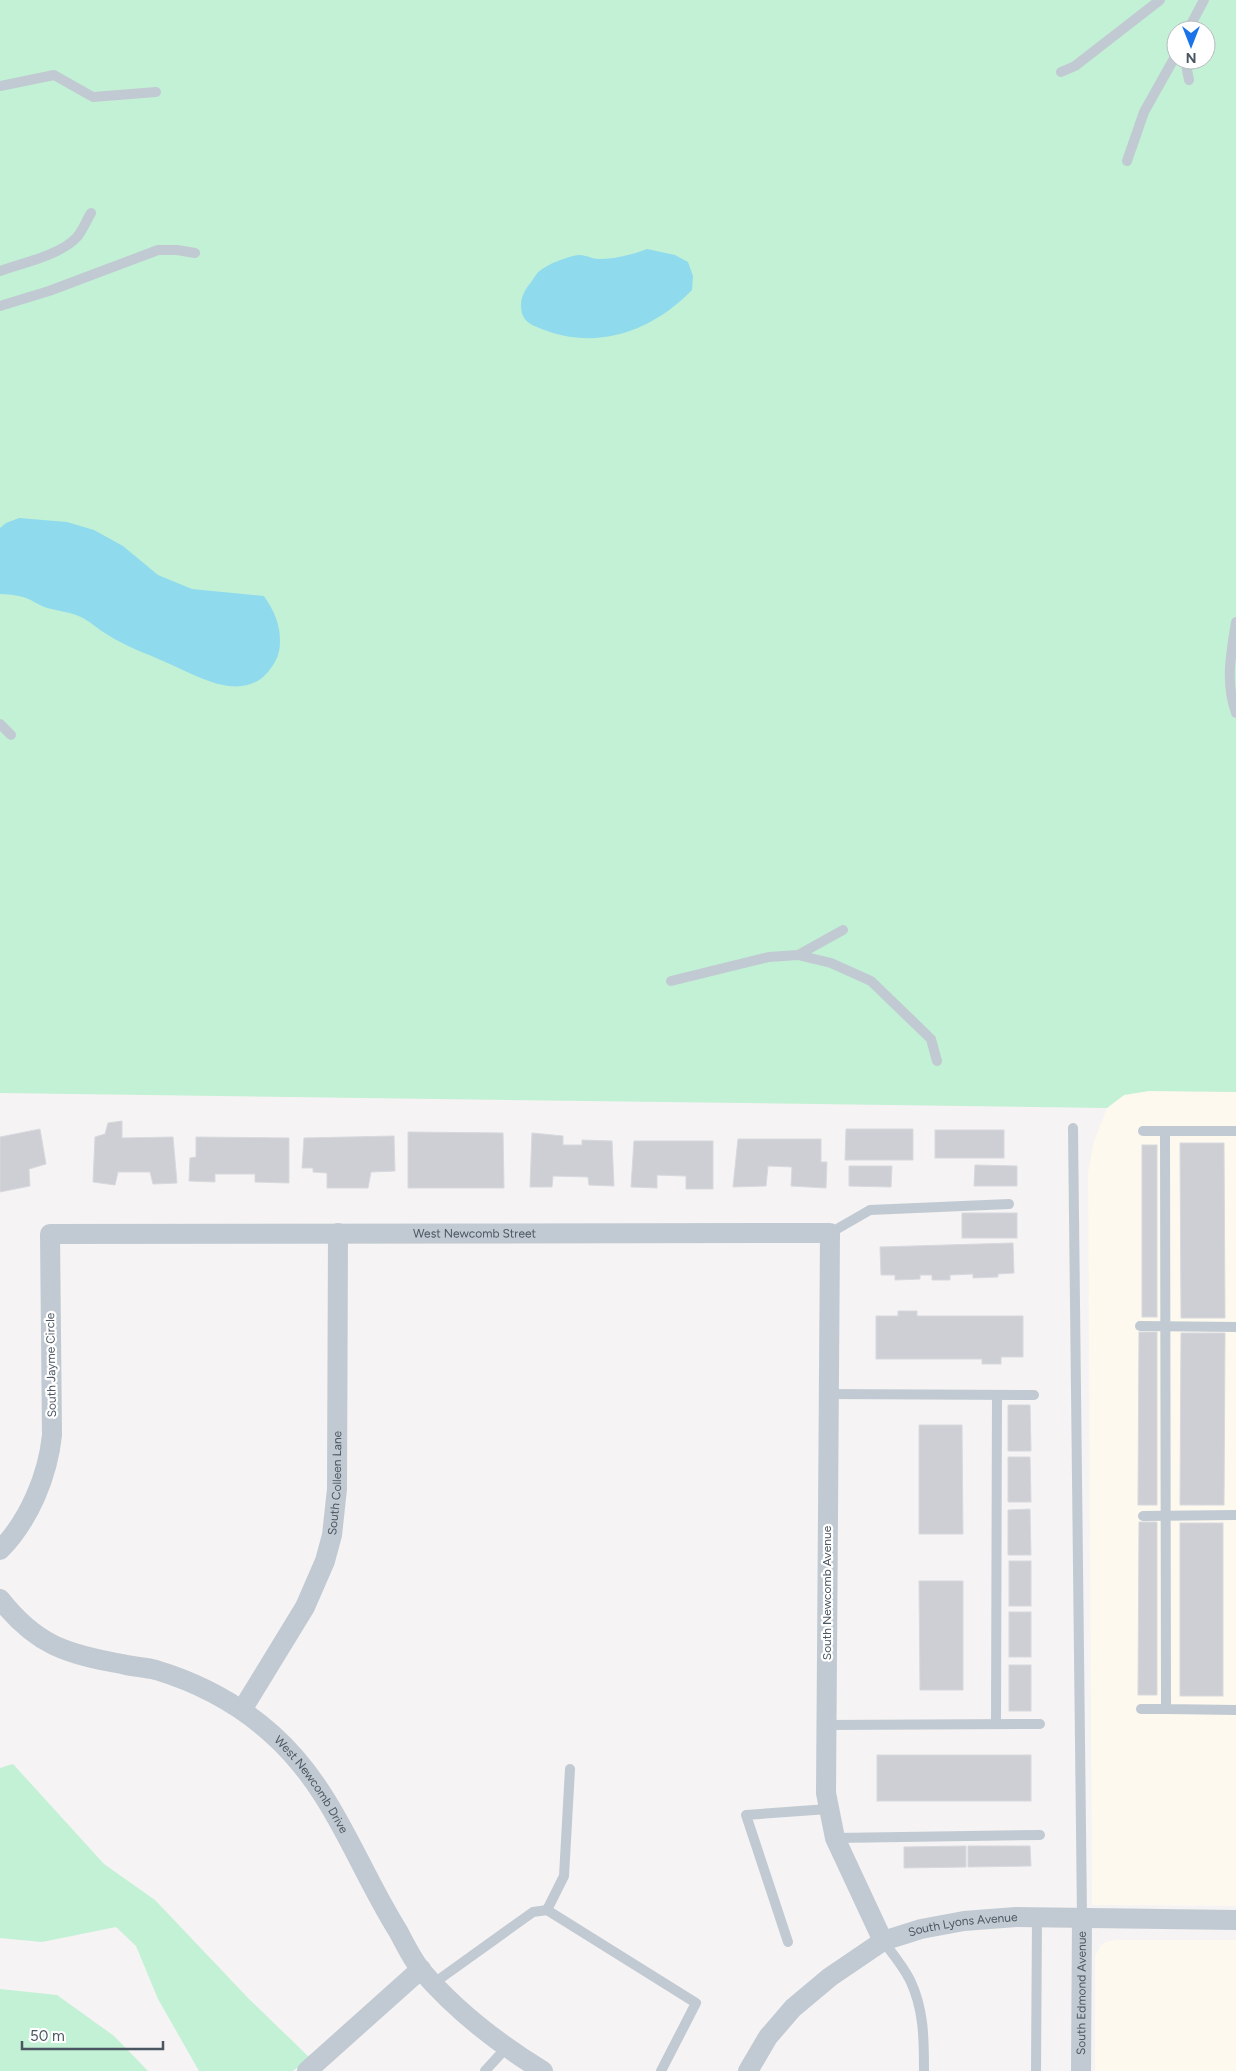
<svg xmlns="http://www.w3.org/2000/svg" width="1236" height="2071" font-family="Figtree,sans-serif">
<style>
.commercial{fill:#fdf9ef}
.green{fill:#c3f1d5;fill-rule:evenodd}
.water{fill:#90daee}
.building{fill:#cdcfd5;stroke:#d7d9de}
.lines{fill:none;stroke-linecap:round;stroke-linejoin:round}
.service{stroke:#c1cad2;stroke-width:10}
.minor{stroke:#c1cad2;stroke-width:20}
.labels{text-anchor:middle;stroke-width:4.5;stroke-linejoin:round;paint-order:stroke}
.street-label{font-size:12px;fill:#4a5661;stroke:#fff}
</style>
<rect width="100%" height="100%" fill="#f5f3f3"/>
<g class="commercial">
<path d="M1149 1091 1236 1092V1906L1092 1905 1088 1172 1094 1141 1107 1108 1124 1095Z"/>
<path d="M1118 1940H1236V2071H1095V1956L1101 1945 1108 1941Z"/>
</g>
<g class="green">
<path d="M0 0H1236V1092L1149 1091 1124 1095 1107 1108 0 1093ZM1176 30H1206V60H1176Z"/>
<path d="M13 1764 104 1864 155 1900 249 1999 310 2058 293 2071H199L158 1999 136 1946 116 1927 42 1942 0 1938V1768Z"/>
<path d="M0 1989 57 1995 114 2036 148 2071H0Z"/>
</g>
<g class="water">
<path d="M647 249 675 255 688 262 693 276 692 290C650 333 594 352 537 327 526 323 521 317 521 305 521 296 526 288 532 281 534 278 537 272 541 270 548 264 571 255 580 255 586 255 592 259 599 259 614 259 632 255 647 249Z"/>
<path d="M19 518 67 522 94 530 123 546 158 575 192 589 264 596C274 611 280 623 280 641 280 654 276 662 268 672 240 705 193 673 163 661 145 653 125 646 108 635 99 630 92 623 83 618 71 612 59 611 47 608 38 605 31 599 23 597 16 595 7 594 0 594V528L6 523Z"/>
</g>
<g class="building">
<path d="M122 1121V1138L173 1137 177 1183 153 1184 150 1172H118L115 1185 93 1182 95 1137 105 1134 108 1123Z"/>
<path d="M40 1129 46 1164 29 1169 30 1186 0 1192V1137Z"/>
<path d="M846 1129H913V1160H845Z"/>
<rect x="935" y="1130" width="69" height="28"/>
<path d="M408 1132 503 1133 504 1188H408Z"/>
<path d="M532 1133 563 1136V1145H582V1140L612 1141 614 1186 589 1185 588 1177 553 1176 552 1187H530Z"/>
<path d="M394 1136 395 1171 371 1172 368 1188H327V1173L313 1172V1168H302L304 1138Z"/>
<path d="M196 1137 289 1138V1183L255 1182V1174H215V1182L189 1181 190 1158 196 1157Z"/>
<path d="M738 1139H821V1162H827L826 1188 791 1186 792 1167 768 1166 766 1186 733 1187Z"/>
<path d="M634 1141H713V1189H686V1176L657 1175V1188L631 1187Z"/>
<path d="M1180 1143H1224L1225 1318H1181Z"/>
<rect x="1142" y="1145" width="15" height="172"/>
<path d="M975 1165 1017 1166V1186H974Z"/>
<path d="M849 1166H892L891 1187 849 1186Z"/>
<rect x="962" y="1213" width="55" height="25"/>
<path d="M1013 1243 1014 1273 998 1274V1277L973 1278V1274L950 1275V1280H932V1275H920V1279L895 1280V1275H881L880 1247Z"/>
<path d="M898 1311H917V1316H1023V1357H1001V1364H982V1359H876V1316H898Z"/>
<path d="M1139 1332H1157V1505H1138Z"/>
<path d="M1181 1333H1225L1224 1505H1180Z"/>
<path d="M1008 1405H1030L1031 1451H1008Z"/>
<path d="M919 1425H962L963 1534H919Z"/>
<path d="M1008 1457H1030L1031 1502H1008Z"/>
<path d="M1030 1509 1031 1555H1008V1510Z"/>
<path d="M1139 1522H1157V1695H1138Z"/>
<rect x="1180" y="1523" width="43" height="173"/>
<rect x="1009" y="1561" width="22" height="45"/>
<path d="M919 1581H963V1690H920Z"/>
<rect x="1009" y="1612" width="22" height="45"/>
<rect x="1009" y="1665" width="22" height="46"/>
<rect x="877" y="1755" width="154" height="46"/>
<path d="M966 1846V1867L904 1868V1847Z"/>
<path d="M968 1846H1030L1031 1866 968 1867Z"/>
</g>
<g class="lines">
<g class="service">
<path d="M1188 30 1204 0"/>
<path d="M1185 60 1189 80"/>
<path d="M1061 72 1075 66 1160 0"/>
<path d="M0 86 54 75 93 97 156 92"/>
<path d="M1127 161 1144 112 1176 55"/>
<path d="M0 271C22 263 61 255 77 237 83 230 86 221 91 213"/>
<path d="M0 306 49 291 158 250H177L195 253"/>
<path d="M1236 622C1231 653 1225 683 1236 713"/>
<path d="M0 724 11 735"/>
<path d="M798 955 843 930"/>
<path d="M671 981 769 957 798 955 831 963 871 981 931 1039 937 1061"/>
<path d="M1073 1128 1082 1917"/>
<path d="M1143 1131H1165"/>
<path d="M1236 1131H1165L1166 1709 1236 1710"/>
<path d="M830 1233 870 1210 1009 1204"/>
<path d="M1140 1326 1236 1327"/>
<path d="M829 1394 1034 1395"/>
<path d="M1143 1516 1236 1515"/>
<path d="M1141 1709H1166"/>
<path d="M996 1724 997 1395"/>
<path d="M826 1725 1040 1724"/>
<path d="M835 1838 1040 1835"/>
<path d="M547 1910 564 1876 570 1769"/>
<path d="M883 1941C892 1953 903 1966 910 1980 924 2009 924 2039 924 2071"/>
<path d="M788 1942 746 1815 828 1809"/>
<path d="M434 1983 533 1912 547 1910 696 2003 661 2071"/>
<path d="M485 2071 507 2047"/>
<path d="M1036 2071 1037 1917"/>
</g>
<g class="minor">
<path id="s1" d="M0 1550C29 1521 48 1475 52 1435L50 1234 830 1233 826 1793 835 1838 883 1941"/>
<path id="s2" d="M0 1599C36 1645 66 1654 122 1664 133 1667 145 1667 156 1670 199 1683 240 1705 273 1735 334 1790 356 1864 398 1931 405 1944 412 1959 421 1970 455 2010 499 2044 543 2071"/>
<path id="s3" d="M242 1710 305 1607 325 1561 332 1535 337 1489 338 1233"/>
<path d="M307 2071 421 1969"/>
<path id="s4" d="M748 2071 768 2037 793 2008 830 1977 883 1941 921 1929 964 1921 1016 1917 1236 1920"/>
<path id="s5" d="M1081 2071 1082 1917"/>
</g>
</g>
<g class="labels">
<g class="street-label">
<text dy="4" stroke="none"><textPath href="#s1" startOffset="754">West Newcomb Street</textPath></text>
<text transform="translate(51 1365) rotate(-91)" y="4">South Jayme Circle</text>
<text dy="4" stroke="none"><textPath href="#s3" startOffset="250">South Colleen Lane</textPath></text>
<text transform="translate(827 1593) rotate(-90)" y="4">South Newcomb Avenue</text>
<text dy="4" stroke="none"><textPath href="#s2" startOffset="375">West Newcomb Drive</textPath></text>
<text dy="4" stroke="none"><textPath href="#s4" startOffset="272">South Lyons Avenue</textPath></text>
<text dy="4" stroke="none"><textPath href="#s5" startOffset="78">South Edmond Avenue</textPath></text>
</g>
</g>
<g transform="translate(1191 45) rotate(180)"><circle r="24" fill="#ffffff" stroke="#b7bbc0"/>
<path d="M0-4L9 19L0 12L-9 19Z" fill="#1a73e8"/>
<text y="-8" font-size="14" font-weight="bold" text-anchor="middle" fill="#4a5661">N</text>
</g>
<path d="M22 2041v8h141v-8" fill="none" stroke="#4a5661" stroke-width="2.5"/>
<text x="30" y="2041" font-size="15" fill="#4a5661" stroke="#ffffff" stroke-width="4" paint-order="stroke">50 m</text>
</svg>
